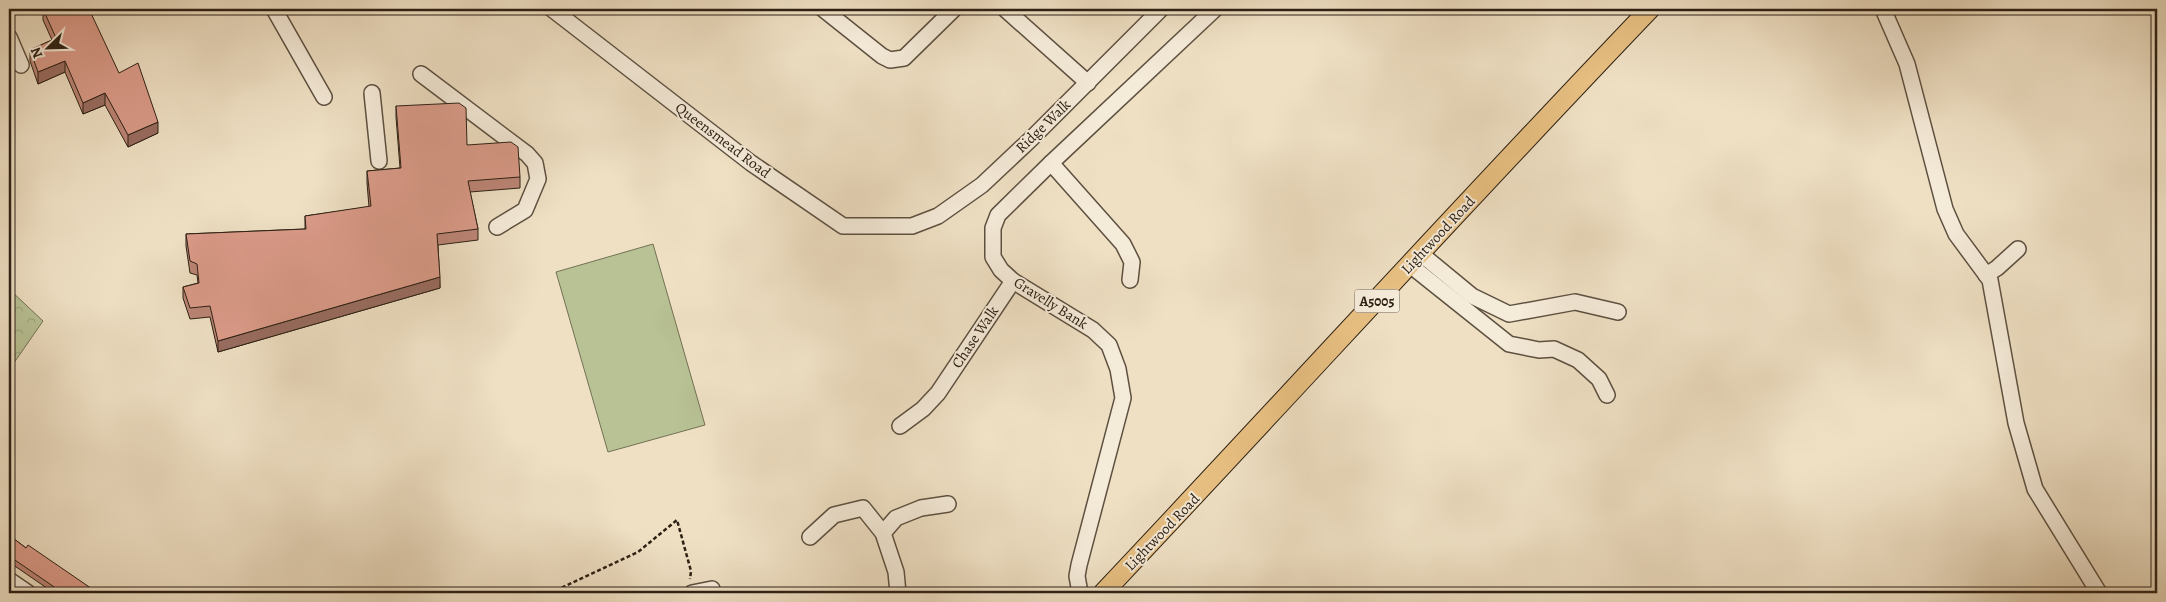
<svg xmlns="http://www.w3.org/2000/svg" width="2166" height="602" font-family="Alegreya,serif">
<style>
.green{fill:#b8c295;stroke:#727154}
.forest{fill:url(#forest-crowns);stroke:#727154}
.lines{fill:none;stroke-linecap:round;stroke-linejoin:round}
.minor-casing{stroke:#5d5040;stroke-width:18}
.major-casing{stroke:#2c2014;stroke-width:21}
.path{stroke:#2c2014;stroke-width:2.5;stroke-dasharray:4 2.5;stroke-linecap:butt}
.minor{stroke:#f5ebd9;stroke-width:15}
.major{stroke:#e8c082;stroke-width:19}
.wall{fill:#bc8576;stroke:#2c2014}
.shaded-wall{fill:#996c60;stroke:#2c2014}
.building{fill:#db9b89;stroke:#2c2014}
.labels{text-anchor:middle;stroke-width:4;stroke-linejoin:round;paint-order:stroke}
.shield{fill:#f5ebd9;stroke:#685d4f;stroke-width:1}
.shield-label{font-size:14px;font-weight:bold;fill:#2c2014}
.street-label{font-size:15px;fill:#2c2014;stroke:#f5ebd9}
</style>
<defs>
<pattern id="forest-crowns" width="20" height="18" patternUnits="userSpaceOnUse" patternTransform="scale(1.25)"><rect width="20" height="18" fill="#b8c295"/><path d="M2 6a3 3 0 1 1 6 0M12 15a3 3 0 1 1 6 0" fill="none" stroke="#9ea680"/></pattern>
</defs>
<rect width="100%" height="100%" fill="#efe0c4"/>
<filter id="stains"><feTurbulence type="fractalNoise" baseFrequency=".004" numOctaves="4"/><feColorMatrix values="0 0 0 0 .2 0 0 0 0 .09 0 0 0 0 .02 0 0 0 .5 -.17"/></filter>
<radialGradient id="worn" r=".72"><stop offset=".6" stop-color="#630" stop-opacity="0"/><stop offset="1" stop-color="#630" stop-opacity=".3"/></radialGradient>
<path class="green" d="M653 244 705 425 608 452 556 272Z"/>
<path class="forest" d="M9 289 43 321 9 370Z"/>
<g class="lines">
<g class="minor-casing">
<g id="minor">
<path d="M274 9 324 97"/>
<path d="M552 9 751 163 843 226H912L938 216 982 185 1032 138 1161 9"/>
<path d="M823 9 882 56 890 60 904 58 954 9"/>
<path d="M1005 9 1088 83"/>
<path d="M1883 9 1907 64 1945 209 1956 234 1990 280 2016 423 2035 489 2099 593"/>
<path d="M9 37 21 65"/>
<path d="M421 74 527 154 535 163 538 179 525 210 497 227"/>
<path d="M372 93 379 161"/>
<path d="M1051 163 1123 244 1132 262 1130 280"/>
<path d="M1421 254 1472 296 1509 314 1575 302 1618 312"/>
<path d="M1410 265 1509 344 1539 350 1554 349 1578 360 1599 379 1607 395"/>
<path d="M1986 275 1997 268 2018 249"/>
<path d="M900 426 923 409 938 393 1013 281"/>
<path d="M883 533 896 518 921 508 948 504"/>
<path d="M810 537 834 515 863 508 883 533 896 572 898 593"/>
<path d="M9 580 28 593"/>
<path d="M692 593 712 589"/>
<path d="M1080 593 1077 576 1079 565 1123 398 1118 369 1109 345 1093 330 1013 281 1001 270 993 257V228L998 215 1051 163 1215 9"/>
</g>
</g>
<g class="major-casing">
<path id="major" d="M1103 593C1286 399 1466 201 1650 9"/>
</g>
<path class="path" d="M550 593 638 552 677 520 691 571 690 579"/>
<use href="#minor" class="minor"/>
<use href="#major" class="major"/>
</g>
<g class="wall">
<path d="M43 9 119 73 158 133 128 147 105 105 83 114 65 72 38 84 30 61V50L52 40 43 20Z"/>
<path d="M396 106 467 145 520 177V188L470 192 478 229V240L438 245 440 288 218 352 210 317 190 319 183 298V287L198 283 197 275 190 273 186 246V234L305 229V216L369 207 367 183V171L400 168 396 117Z"/>
<path d="M9 535 26 548 98 593H54L9 562Z"/>
</g>
<g class="shaded-wall">
<path d="M65 61V72L38 84V72Z"/>
<path d="M105 93V105L83 114V103Z"/>
<path d="M158 122V133L128 147V135Z"/>
<path d="M440 277V288L218 352V341Z"/>
</g>
<g class="building">
<path d="M43 9H89L119 73 138 63 158 122 128 135 105 93 83 103 65 61 38 72 30 50 56 38Z"/>
<path d="M459 103 466 108 467 145 511 142 518 147 520 177 468 181 478 229 437 234 440 277 218 341 210 306 190 308 183 287 199 283 197 264 190 261 186 234 306 229 305 216 371 206 367 171 401 168 396 106Z"/>
<path d="M9 535 26 548 28 545 98 593H63L9 556Z"/>
</g>
<g class="labels">
<rect class="shield" x="1354.5" y="289.5" width="45" height="23" rx="4"/>
<g class="shield-label">
<text x="1377" y="306">A5005</text>
</g>
<g class="street-label">
<text transform="translate(1043 126) rotate(-44)" y="5">Ridge Walk</text>
<text transform="translate(723 140) rotate(37)" y="5">Queensmead Road</text>
<text transform="translate(1438 235) rotate(-47)" y="5">Lightwood Road</text>
<text transform="translate(1051 303) rotate(32)" y="5">Gravelly Bank</text>
<text transform="translate(975 337) rotate(-56)" y="5">Chase Walk</text>
<text transform="translate(1162 532) rotate(-46)" y="5">Lightwood Road</text>
</g>
</g>
<rect width="2166" height="602" fill="none" stroke="#efe0c4" stroke-width="30"/>
<rect x="10" y="10" width="2146" height="582" fill="none" stroke="#2c2014" stroke-width="2.5"/>
<rect x="15" y="15" width="2136" height="572" fill="none" stroke="#2c2014"/>
<g transform="translate(48 48) rotate(247)" stroke="#f5ebd9" stroke-width="4" paint-order="stroke">
<path d="M0-4L9 19L0 12L-9 19Z" fill="#2c2014"/>
<text y="-8" font-size="14" font-weight="bold" text-anchor="middle" fill="#2c2014">N</text>
</g>
<rect width="100%" height="100%" filter="url(#stains)"/>
<rect width="100%" height="100%" fill="url(#worn)"/>
</svg>
